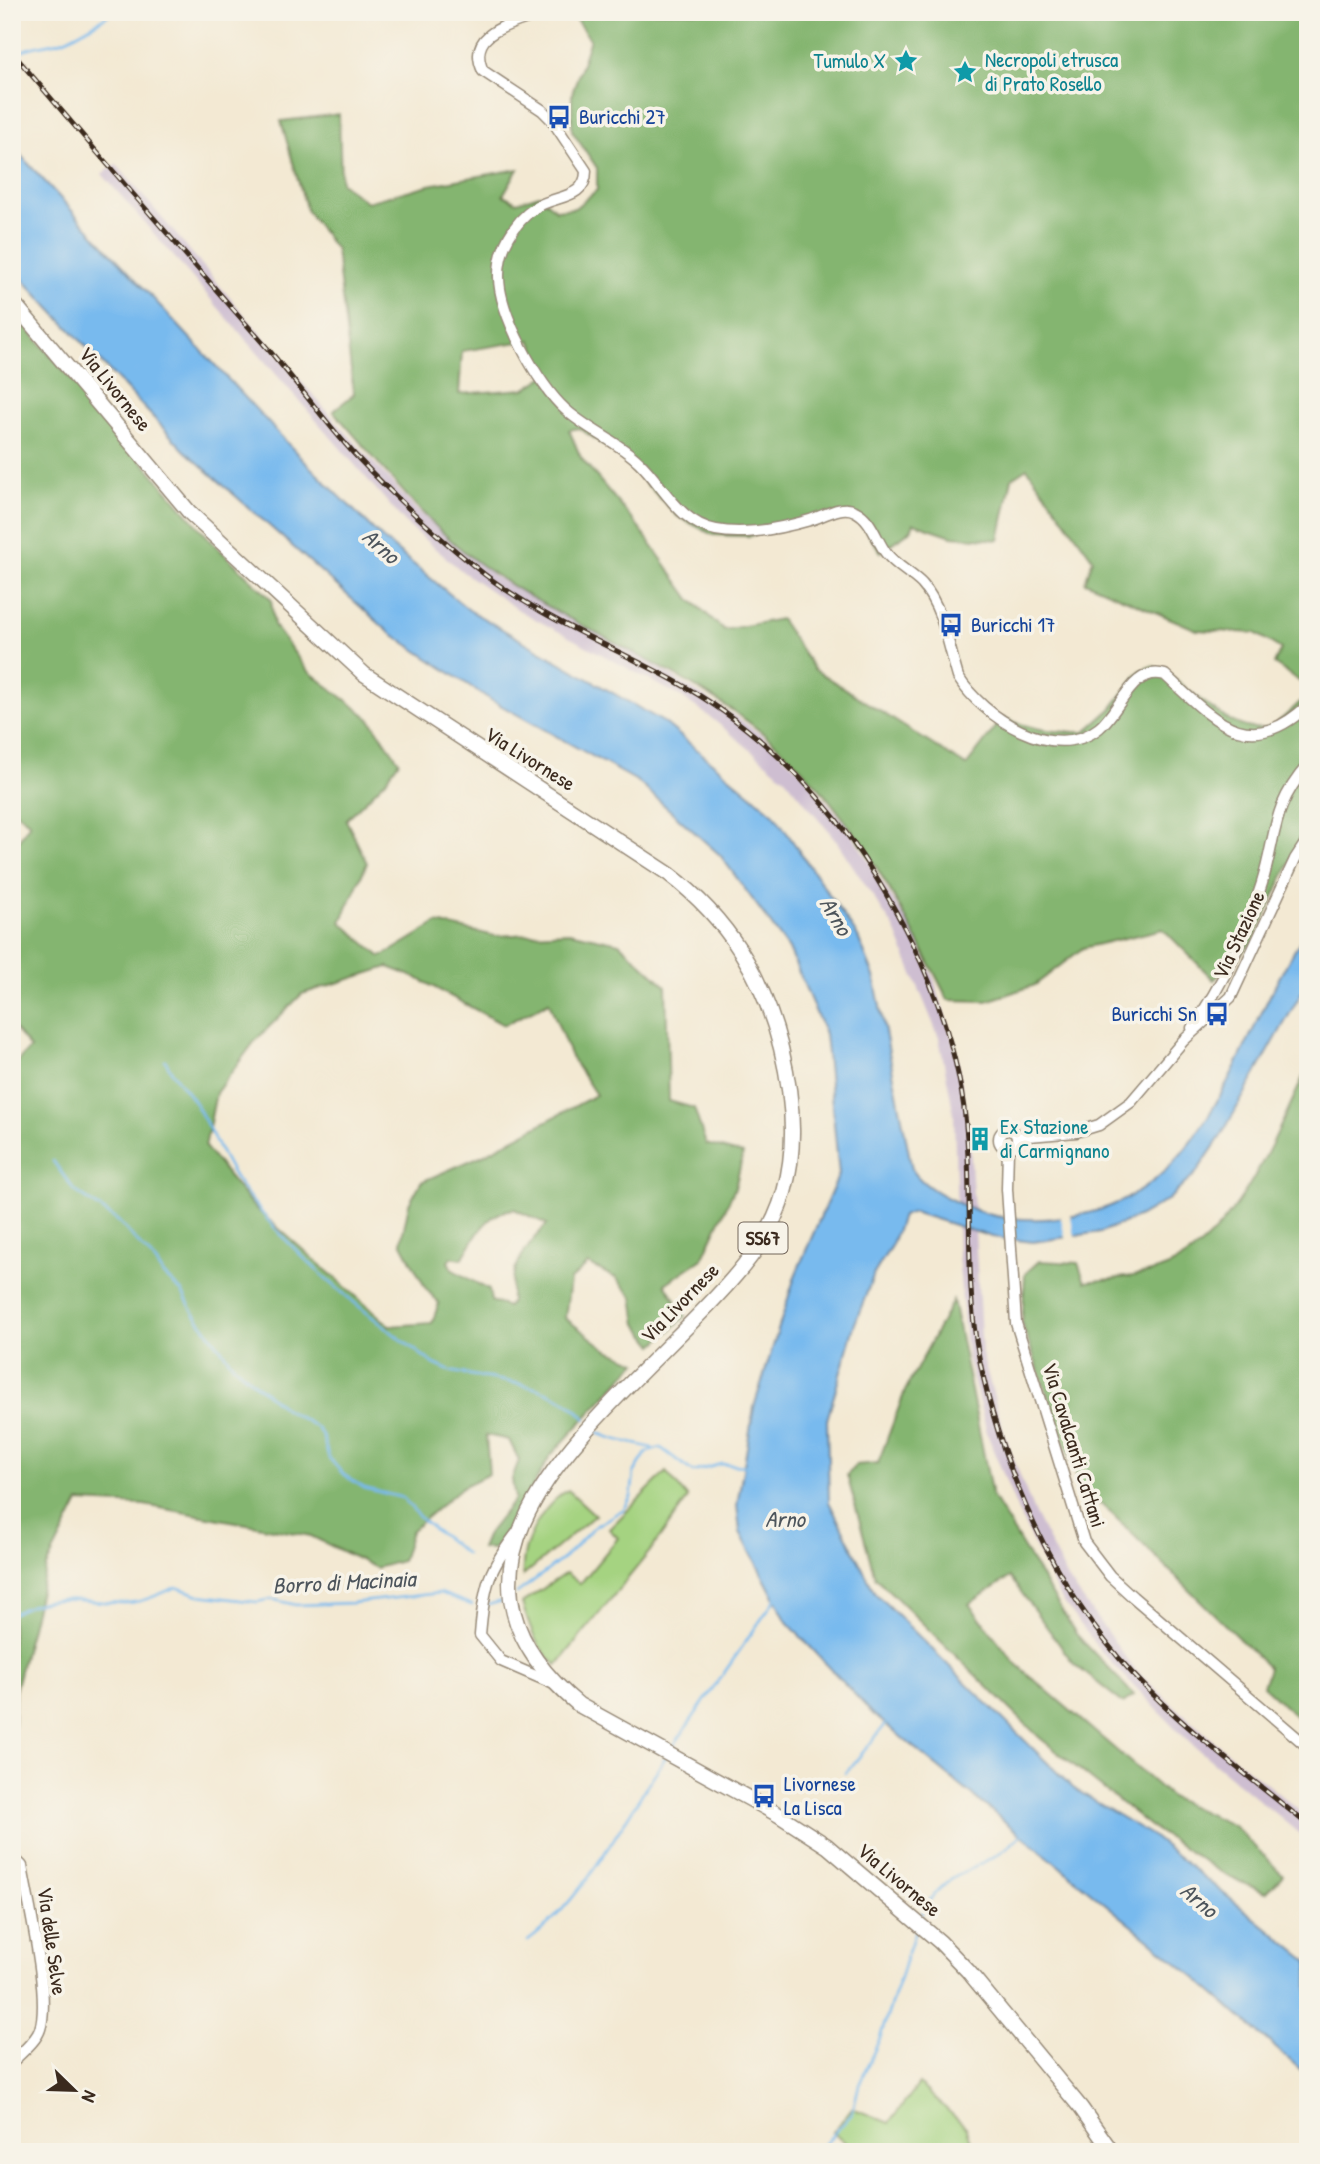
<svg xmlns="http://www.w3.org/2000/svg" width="1320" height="2164" font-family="'Patrick Hand',sans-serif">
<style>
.industrial{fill:#cebed1}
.green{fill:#a5d381;stroke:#707e50;stroke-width:2}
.forest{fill:#84b56f;stroke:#607046;stroke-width:2;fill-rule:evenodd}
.water{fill:#78baee;stroke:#5a7286;stroke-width:2}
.pier{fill:#f3e9d3}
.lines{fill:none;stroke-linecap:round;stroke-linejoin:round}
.stream{stroke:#78baee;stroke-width:2.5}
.minor-casing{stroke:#978a78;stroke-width:13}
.major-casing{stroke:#978a78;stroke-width:17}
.minor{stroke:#fff;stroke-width:10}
.major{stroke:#fff;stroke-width:14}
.rail-casing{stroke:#3b2a1e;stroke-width:5}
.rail{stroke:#f7f3e8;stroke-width:2.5;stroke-dasharray:8;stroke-linecap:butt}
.labels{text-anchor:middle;stroke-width:7;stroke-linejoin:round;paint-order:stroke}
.shield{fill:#f7f3e8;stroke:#73665b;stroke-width:2}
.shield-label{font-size:19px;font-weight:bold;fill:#3b2a1e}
.culture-label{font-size:21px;fill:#0d838f;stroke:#f7f3e8;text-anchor:start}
.transit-label{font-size:21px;fill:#164399;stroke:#f7f3e8;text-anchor:start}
.street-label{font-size:21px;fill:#3b2a1e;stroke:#f7f3e8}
.water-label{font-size:23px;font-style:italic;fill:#4d555c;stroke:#f7f3e8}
</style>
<rect width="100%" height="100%" fill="#f7f3e8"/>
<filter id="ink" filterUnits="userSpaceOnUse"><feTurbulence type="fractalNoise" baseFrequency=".0143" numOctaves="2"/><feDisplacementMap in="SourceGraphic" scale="14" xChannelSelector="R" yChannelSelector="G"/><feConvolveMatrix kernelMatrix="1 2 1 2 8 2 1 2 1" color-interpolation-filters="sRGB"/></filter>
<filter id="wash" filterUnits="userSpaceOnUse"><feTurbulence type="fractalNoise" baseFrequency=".00686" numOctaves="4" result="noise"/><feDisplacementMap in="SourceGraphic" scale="28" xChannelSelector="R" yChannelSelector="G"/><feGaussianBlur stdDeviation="1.57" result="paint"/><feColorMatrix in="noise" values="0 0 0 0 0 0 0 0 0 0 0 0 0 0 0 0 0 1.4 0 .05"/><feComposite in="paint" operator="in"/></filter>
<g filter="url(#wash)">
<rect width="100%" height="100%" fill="#f3e9d3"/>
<path class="industrial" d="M116 164 325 409 416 509 450 540 497 578 654 665 738 718 763 736 807 778 844 822 910 927 934 979 957 1055 970 1142 982 1354 1004 1433 1034 1512 1068 1579 1135 1670 1209 1737 1308 1818V1841L1189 1742 1103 1654 1059 1596 1019 1514 988 1436 967 1356 958 1254 954 1115 939 1038 895 930 835 839 785 778 710 717 680 696 520 611 463 572 407 525 102 174Z"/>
<g class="green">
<path d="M666 1472 688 1498 651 1550 557 1665C535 1648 530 1628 522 1603L566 1573 580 1584 618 1538 609 1529Z"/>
<path d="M568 1490 595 1515 523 1576C520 1545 541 1506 568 1490Z"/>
<path d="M919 2084 966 2127 975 2152H851L853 2149 833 2132 852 2108 889 2123Z"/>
</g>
<g class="forest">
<path d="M570 12H1308V687L1274 664 1281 649 1255 633 1197 630 1085 582 1093 559 1027 468 1012 478 999 540 952 536 914 523 911 530 881 552 858 520 837 514 749 536 713 535 677 516 620 456 579 428 569 430 581 458 638 526 690 599 724 630 780 619 814 669 966 766 1003 718C1031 729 1055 733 1085 732L1111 709 1140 671 1152 666C1185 678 1236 747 1275 724 1286 717 1297 704 1308 695V824L1253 942 1214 980 1163 929 1083 948 1035 985 987 1001 948 1000C907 918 865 835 801 768 716 678 583 637 484 567 426 526 380 463 333 411L354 394 336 250 307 211 281 121 339 114 341 183 367 202 429 185 518 169 503 195 517 202 539 195 556 210 575 208 597 190V168L572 131V94L590 39ZM531 340 547 375 525 389 459 394 462 351Z"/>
<path d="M12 311 212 542 271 599 274 625 307 670 369 718 399 761 386 780 346 820 367 863 341 922 381 957 437 923 495 936 569 932 619 943 666 986 669 1101 694 1108 706 1144 743 1154 735 1188 702 1259 665 1284 686 1316 654 1345 637 1324 633 1297 616 1278 588 1264 570 1280 565 1318 606 1349 637 1362 550 1456 512 1523 494 1549 481 1548 486 1536 515 1499 512 1479 519 1460 509 1440 486 1435 489 1474 462 1487 411 1531 402 1561 376 1568 311 1536 144 1505 79 1502 46 1567 15 1691 12 1759V1067L30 1048 12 1026V850L30 823 12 809V465L19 434 12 414ZM388 967 417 978 504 1025 549 1002 571 1057 596 1095 483 1155 421 1182 409 1204 401 1242 426 1289 439 1303 432 1323 390 1326 253 1206 205 1147 216 1093 255 1041 302 994ZM514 1209 547 1224C525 1249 509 1267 511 1302L507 1307 491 1301 489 1290 453 1270 448 1262 451 1257 462 1259C475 1238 486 1212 514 1209Z"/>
<path d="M1308 1067V1727L1263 1686 1269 1668 1103 1505 1085 1499 1022 1324 1025 1274 1039 1261 1078 1263 1085 1282C1112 1279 1143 1277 1169 1266 1238 1235 1277 1132 1308 1067Z"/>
<path d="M953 1300 992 1496 1076 1634 1134 1695 1123 1703 1074 1664 1010 1577 969 1604 1016 1664 1172 1798 1234 1826 1283 1875 1266 1893 1227 1876 1151 1827 1040 1738 875 1577 847 1475 856 1465 878 1463 905 1391Z"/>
</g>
<path class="water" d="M12 146 303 460 383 539 469 610 665 723 774 814 858 937 874 976 912 1169C926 1193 982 1216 1009 1218 1207 1236 1223 1055 1308 929V981L1221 1136 1196 1173 1169 1199 1140 1216 1101 1232 1033 1242 992 1237 913 1212 902 1216 892 1244 874 1274 854 1326 827 1420 829 1502 875 1593 1073 1788 1151 1835 1308 1961V2076L1190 1973 873 1714 787 1622 740 1532 737 1505 754 1407 795 1276 839 1174 825 1034 789 949 720 855 637 781 491 700 389 632 185 451 12 268Z"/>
<path class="pier" d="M1070 1212 1076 1241 1066 1242 1060 1214Z"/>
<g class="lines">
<g class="stream">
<path d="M12 58C29 43 45 47 64 40 81 33 97 22 113 12"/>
<path d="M165 1060C175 1080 188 1091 198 1108 212 1132 221 1156 236 1179 286 1252 363 1312 434 1364L450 1371C494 1381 556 1382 586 1419"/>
<path d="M53 1161 74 1190 118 1221 156 1262 164 1275 182 1292 194 1313 234 1366 285 1409 316 1427 322 1435 329 1458 344 1475 364 1488 403 1498 422 1520 466 1554"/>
<path d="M594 1429C600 1438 638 1444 652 1448"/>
<path d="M517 1593 564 1558 594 1527 624 1509 631 1497 634 1473 647 1452 661 1448 693 1472 721 1464 747 1466"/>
<path d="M485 1606 502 1601"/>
<path d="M12 1614C55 1590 79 1603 124 1603 142 1603 160 1594 176 1587L199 1595 257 1602 271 1599 296 1605 352 1603 440 1593 472 1605"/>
<path d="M672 1748 776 1598"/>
<path d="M846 1773 886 1724"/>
<path d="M919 1919C942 1865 985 1874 1021 1835"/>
<path d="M528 1941C588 1896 624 1817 666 1757"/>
<path d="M817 2152 852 2114 859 2085 880 2038 916 1928"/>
</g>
</g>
</g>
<g filter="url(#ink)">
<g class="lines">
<g class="minor-casing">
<g id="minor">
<path d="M544 12C518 23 464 30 483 71L542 110 552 120 586 171C586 200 554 195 535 208 514 222 499 248 499 275 498 312 538 386 566 410 588 430 617 441 639 462 664 486 679 523 716 530 745 536 782 528 810 520 824 516 841 504 855 511 872 519 876 540 886 553 896 566 911 573 922 584 943 607 949 648 958 677 983 717 1054 764 1099 728 1120 711 1133 665 1165 675 1213 719 1248 762 1308 705"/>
<path d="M1192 1028C1224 983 1246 935 1262 883 1277 834 1271 807 1308 765"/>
<circle cx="1008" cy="1139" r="9"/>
<path d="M1017 1137 1076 1132 1099 1125 1131 1102 1183 1041 1231 997 1295 859 1308 839"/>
<path d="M1008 1148 1007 1189 1016 1323 1084 1542 1110 1576 1133 1597 1308 1747"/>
<path d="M519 1530C488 1570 484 1585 480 1635L501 1661 554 1684"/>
<path d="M12 1856 22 1866C28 1903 51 1997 40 2029 37 2040 21 2053 12 2062"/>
</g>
</g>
<g class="major-casing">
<path id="major" d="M12 301 190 513 364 674 669 874C728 919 763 976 781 1048 797 1113 800 1184 761 1242 674 1374 377 1537 579 1705L779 1815 827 1846 940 1942 968 1971 1081 2108 1112 2152"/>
</g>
<use href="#minor" class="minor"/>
<use href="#major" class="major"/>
<g class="rail-casing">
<path id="rail" d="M12 52C96 152 182 251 268 349 298 384 325 422 356 456 393 495 432 532 474 566 532 614 607 644 673 680 743 718 806 776 852 841 912 927 960 1032 967 1138 972 1210 965 1286 979 1357 1002 1471 1054 1588 1133 1674 1185 1730 1249 1776 1308 1825"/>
</g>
<use href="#rail" class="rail"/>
</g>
</g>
<defs>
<g id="sight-bare" transform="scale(1.89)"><path d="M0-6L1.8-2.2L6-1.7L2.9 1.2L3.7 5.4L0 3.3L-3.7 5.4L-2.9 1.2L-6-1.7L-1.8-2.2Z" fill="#0f9aa8" stroke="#f7f3e8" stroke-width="2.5" paint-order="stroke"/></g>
<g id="bus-bare" transform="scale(1.89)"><path d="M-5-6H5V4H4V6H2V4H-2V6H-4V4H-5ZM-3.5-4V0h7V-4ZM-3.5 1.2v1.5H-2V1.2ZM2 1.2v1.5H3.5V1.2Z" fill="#1a4fb4" stroke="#f7f3e8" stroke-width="2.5" paint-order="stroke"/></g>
<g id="building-bare" transform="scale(1.89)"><path d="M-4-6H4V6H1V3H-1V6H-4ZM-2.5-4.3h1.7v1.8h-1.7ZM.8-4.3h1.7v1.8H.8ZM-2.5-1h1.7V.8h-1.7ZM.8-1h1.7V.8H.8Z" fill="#0f9aa8" stroke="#f7f3e8" stroke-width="2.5" paint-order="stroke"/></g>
</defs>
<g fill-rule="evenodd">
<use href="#sight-bare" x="906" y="61"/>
<use href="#sight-bare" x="965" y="72"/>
<use href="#bus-bare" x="559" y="117"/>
<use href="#bus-bare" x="951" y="625"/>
<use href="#bus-bare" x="1217" y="1014"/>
<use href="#building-bare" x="980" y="1139"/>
<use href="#bus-bare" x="764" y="1796"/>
</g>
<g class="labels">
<rect class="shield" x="738.5" y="1222.5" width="49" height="31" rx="5"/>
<g class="shield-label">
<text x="763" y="1245">SS67</text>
</g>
<g class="culture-label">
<text x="985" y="67">Necropoli etrusca<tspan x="985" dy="24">di Prato Rosello</tspan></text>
<text x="886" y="68" text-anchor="end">Tumulo X</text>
<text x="1000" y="1134">Ex Stazione<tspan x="1000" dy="24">di Carmignano</tspan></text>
</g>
<g class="transit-label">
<text x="579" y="124">Buricchi 27</text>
<text x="971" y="632">Buricchi 17</text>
<text x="1197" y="1021" text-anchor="end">Buricchi Sn</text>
<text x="784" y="1791">Livornese<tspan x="784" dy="24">La Lisca</tspan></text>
</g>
<g class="street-label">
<text transform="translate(115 389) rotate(51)" y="7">Via Livornese</text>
<text transform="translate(530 759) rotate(32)" y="7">Via Livornese</text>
<text transform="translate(1239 935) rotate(-65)" y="7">Via Stazione</text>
<text transform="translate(680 1303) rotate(-46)" y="7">Via Livornese</text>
<text transform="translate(1074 1445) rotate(73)" y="7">Via Cavalcanti Cattani</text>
<text transform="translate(899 1880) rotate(40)" y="7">Via Livornese</text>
<text transform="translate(52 1941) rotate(82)" y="7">Via delle Selve</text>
</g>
<g class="water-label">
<text transform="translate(381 546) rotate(41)" y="8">Arno</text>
<text transform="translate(836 916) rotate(59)" y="8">Arno</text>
<text x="785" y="1527">Arno</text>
<text transform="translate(344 1582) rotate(-3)" y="8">Borro di Macinaia</text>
<text transform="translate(1199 1900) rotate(40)" y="8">Arno</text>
</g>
</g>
<rect width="1320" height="2164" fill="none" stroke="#f7f3e8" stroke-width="42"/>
<g transform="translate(74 2090) rotate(113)" stroke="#f7f3e8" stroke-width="5" paint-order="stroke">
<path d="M0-5L12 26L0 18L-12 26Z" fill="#3b2a1e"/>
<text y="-10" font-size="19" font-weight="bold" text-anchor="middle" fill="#3b2a1e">N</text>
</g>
</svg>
